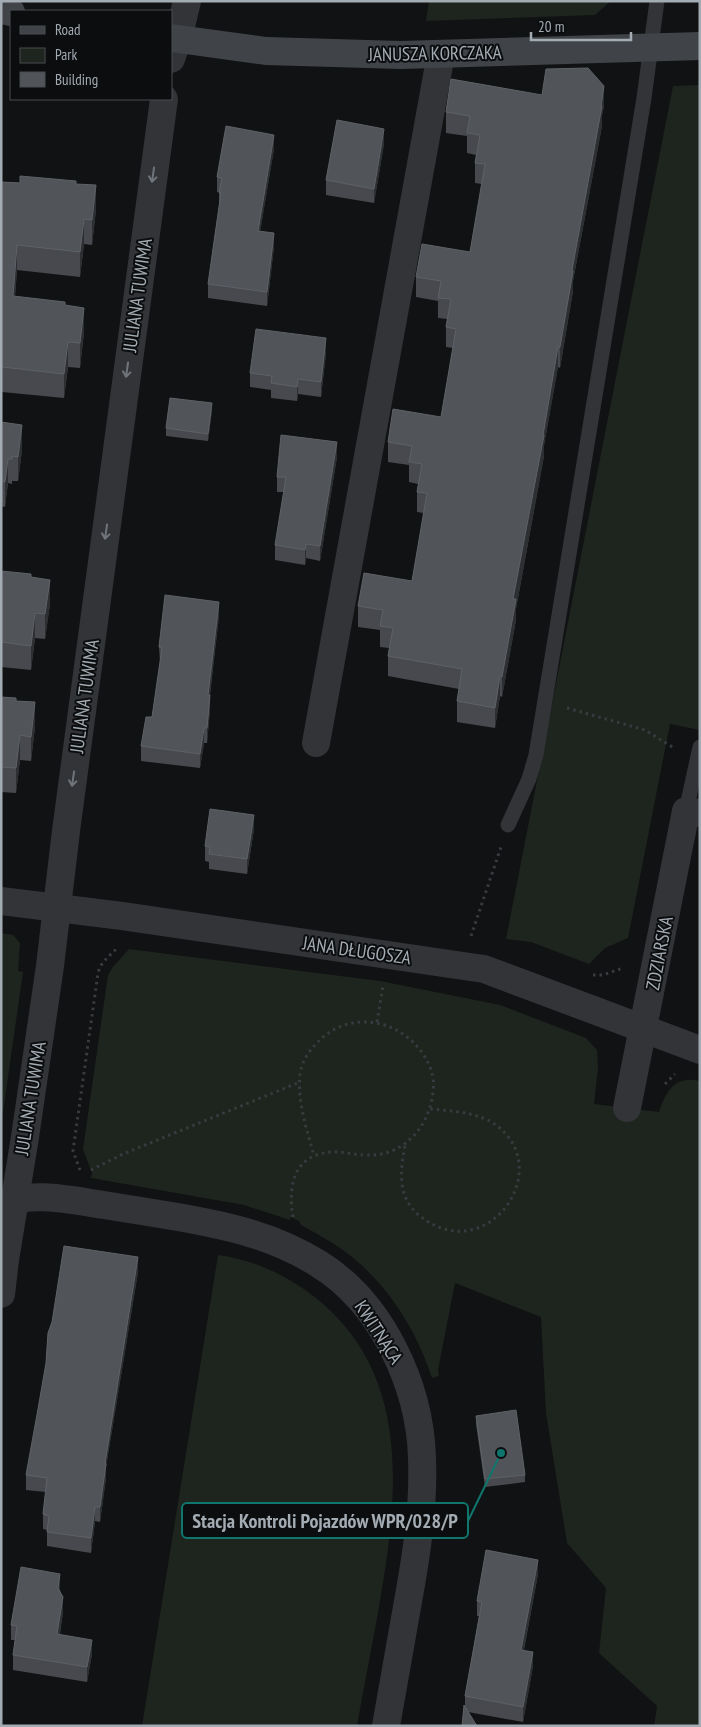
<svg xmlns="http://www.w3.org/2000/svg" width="701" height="1727" font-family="'PT Sans Narrow',sans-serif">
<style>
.green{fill:#1e251e}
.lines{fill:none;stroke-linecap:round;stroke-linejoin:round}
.path{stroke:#383b3f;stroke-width:3;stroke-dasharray:2.5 4;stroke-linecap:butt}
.lane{stroke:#323438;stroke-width:15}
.street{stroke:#323438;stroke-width:28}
.secondary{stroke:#404448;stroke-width:28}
.wall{fill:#47494e}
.shaded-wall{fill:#2d2f32}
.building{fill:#515459;stroke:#5e6267}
.oneway{stroke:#70757c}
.labels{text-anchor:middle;stroke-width:4;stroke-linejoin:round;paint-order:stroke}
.street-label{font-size:19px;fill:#a3abb3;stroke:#0c0d0e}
.leader{fill:none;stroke:#0f766e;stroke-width:2}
.callout-dot{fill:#0f766e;stroke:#0c0d0e;stroke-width:2}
.callout{fill:#0c0d0e;stroke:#0f766e;stroke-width:2}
.callout-label{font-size:20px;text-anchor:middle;font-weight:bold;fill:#a3abb3}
</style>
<rect width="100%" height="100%" fill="#111213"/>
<g class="green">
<path d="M429 1H611L595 15 426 21Z"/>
<path d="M700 85V730L670 724 628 938 605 948 589 964 531 942 506 939 673 86Z"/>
<path d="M1 933 13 935 20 943 18 971 23 972 1 1126Z"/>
<path d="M129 949 380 981 500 1005 586 1038 597 1050 598 1068 594 1104 659 1112C666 1091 675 1075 700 1081V1726H654L657 1706 599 1653 606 1588 567 1543 546 1413 541 1317 455 1283 438 1370 439 1376 432 1378C415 1325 381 1274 334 1244 323 1237 312 1231 301 1225L299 1221 290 1217V1220L244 1205 91 1178 92 1173 83 1149 108 975 112 968Z"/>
<path d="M218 1255C256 1260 293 1278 322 1303 413 1381 397 1502 379 1607 372 1646 364 1686 357 1726H142Z"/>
</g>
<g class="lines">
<g class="path">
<path d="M567 708 645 730 674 748"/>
<path d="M471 936 501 847"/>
<path d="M593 975H603L623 968"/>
<path d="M377 1022 383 986"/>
<path d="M665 1084 675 1074"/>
<path d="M405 1146C400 1171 397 1198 420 1216 486 1269 557 1170 496 1125 478 1112 451 1111 430 1109"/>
<path d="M80 1170 73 1151 98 973C101 961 110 956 118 947"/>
<path d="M91 1170 123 1154 300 1082"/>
<path d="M293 1217C288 1186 293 1155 331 1152 342 1151 354 1155 365 1155 403 1157 428 1129 433 1093 435 1078 431 1066 423 1054 398 1017 346 1010 316 1044 308 1052 302 1062 300 1074 297 1101 307 1130 314 1156"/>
</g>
<g class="lane">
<path d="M686 811 700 747"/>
<path d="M508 825 529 779 536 755 644 98 657 1"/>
</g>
<g class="street">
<path d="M171 59 178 39 187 1"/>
<path d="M316 743 441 54"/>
<path d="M1 901 122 916 484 969 700 1050"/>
<path d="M627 1108 686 811 700 813"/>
<path d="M1 1204C33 1191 70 1200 104 1205 128 1209 153 1213 178 1217 229 1226 274 1236 319 1264 382 1303 420 1386 422 1458 424 1508 416 1558 407 1607 400 1647 393 1686 386 1726"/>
<path d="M1 1294 5 1260 25 1137 50 966 66 831 164 99"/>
</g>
<g class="secondary">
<path d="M1 10 11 12"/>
<path d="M171 38 266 51 401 55 700 46"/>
</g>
</g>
<g class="wall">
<path d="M604 106 602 115V126L573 281V291L560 368 558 367 544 445V456L516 609V620L502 697 500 696 495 728 457 722V701L459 689 388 676V656L389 648 380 647V630L358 627V606L412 581 424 513 417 512V492L418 484 409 482V465L388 462V442L441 417 453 348 446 347V327L447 319 438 318V301L416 297V277L470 252 482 184 475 183V163L476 155 467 153V136L446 133V112Z"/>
<path d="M384 144 374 203 326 195V180Z"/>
<path d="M274 149 260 231 274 247 267 306 208 298V284L219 205V192H217V177Z"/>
<path d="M1 182 20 183 96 210 92 245 84 244 80 277 17 270 15 297 65 305 84 332 80 368 68 367 64 398 2 392 1 393Z"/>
<path d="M326 353 321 397 298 394 297 401 271 398V390L250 387V373Z"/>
<path d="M212 410 208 441 166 436V428Z"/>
<path d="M1 422 22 450 18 481H12V484L8 483 5 507 1 506Z"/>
<path d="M337 457 320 561 306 558 305 565 275 560V545L284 492H277V477Z"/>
<path d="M1 571 31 577 50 604 45 639 35 638 31 670 1 667Z"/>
<path d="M219 616 210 695V710L207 743H204L200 768 141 761V746L152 717 160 662 159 647Z"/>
<path d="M1 697 16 701 35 727 31 761 20 760 16 793 1 792Z"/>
<path d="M254 829 247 874 209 869V862L205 861V846Z"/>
<path d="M138 1272 106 1467V1478L100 1522 95 1521 91 1553 47 1546V1530L43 1529V1514L46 1492 26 1490V1475Z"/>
<path d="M476 1416 525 1475V1482L485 1487 476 1424Z"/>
<path d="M538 1574 524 1650 533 1666 523 1722 468 1712 465 1707V1696L479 1616H477V1601Z"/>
<path d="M60 1588 59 1591 63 1612 60 1634 92 1654 87 1682 13 1670V1655L15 1640H11V1625Z"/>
</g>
<g class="shaded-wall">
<path d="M604 86V106L602 115V126L573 281V291L560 368V347L572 270Z"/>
<path d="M384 129V144L374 203V189Z"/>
<path d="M274 135V149L258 245V231Z"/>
<path d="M96 185V210L92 245V220Z"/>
<path d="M84 219V244L80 277V252Z"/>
<path d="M274 233V247L267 306V292Z"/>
<path d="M17 245V270L13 321V296Z"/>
<path d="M84 308V332L80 368V343Z"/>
<path d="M326 338V353L321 397V382Z"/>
<path d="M68 342V367L64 398V374Z"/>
<path d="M558 347V367L544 445V456L516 609V620L502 697V677L513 599Z"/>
<path d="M298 379V394L297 401V387Z"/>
<path d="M212 403V410L208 441V434Z"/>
<path d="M22 425V450L18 481V457Z"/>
<path d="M337 442V457L320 561V546Z"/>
<path d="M8 459V483L5 507V482Z"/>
<path d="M306 544V558L305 565V550Z"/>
<path d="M50 580V604L45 639V614Z"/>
<path d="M219 602V616L208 709V695Z"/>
<path d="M35 613V638L31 670V646Z"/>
<path d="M500 676V696L495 728V708Z"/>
<path d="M210 695V710L207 743V728Z"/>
<path d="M35 702V727L31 761V737Z"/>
<path d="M204 728V743L200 768V754Z"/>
<path d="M20 735V760L16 793V768Z"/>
<path d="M254 815V829L247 874V859Z"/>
<path d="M138 1257V1272L106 1467V1478L100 1522V1507L105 1463Z"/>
<path d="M95 1507V1521L91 1553V1538Z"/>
<path d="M538 1560V1574L521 1664V1650Z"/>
<path d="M60 1574V1588L58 1602V1588Z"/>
<path d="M63 1597V1612L57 1649V1634Z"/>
<path d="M92 1640V1654L87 1682V1667Z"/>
<path d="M533 1652V1666L523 1722V1707Z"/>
</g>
<g class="building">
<path d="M588 68 604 86 601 106H602L572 270 573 271 560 347H558L543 435H544L513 599H516L502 677 500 676 495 708 457 701 462 669 388 656 393 628 380 626 383 610 358 606 364 573 412 581 427 493 417 492 422 464 409 462 412 446 388 442 393 409 441 417 456 329 446 327 451 299 438 298 441 281 416 277 422 244 470 252 485 164 475 163 480 135 467 133 470 116 446 112 451 79 542 95 546 69Z"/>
<path d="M337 120 384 129 374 189 326 180Z"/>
<path d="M226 126 274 135 258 231 274 233 267 292 208 284 221 193H219L222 178 217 177Z"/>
<path d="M20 176 76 181V184L96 185 92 220 84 219 80 252 17 245 13 296 65 302V305L84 308 80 343 68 342 64 374 2 367 1 369V182L20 183Z"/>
<path d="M256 329 326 338 321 382 298 379 297 387 271 383 272 376 250 373Z"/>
<path d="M170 398 212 403 208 434 166 428Z"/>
<path d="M1 422 22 425 18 457 12 456V459H8L5 482 1 481Z"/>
<path d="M281 435 337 442 320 546 306 544 305 550 275 545 286 477H277Z"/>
<path d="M1 571 31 574V577L50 580 45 614 35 613 31 646 1 642Z"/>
<path d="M165 595 219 602 208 695H210L207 728H204L200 754 141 746 146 717H152L162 648 159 647Z"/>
<path d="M1 697 16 698V701L35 702 31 737 20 735 16 768 1 767Z"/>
<path d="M210 809 254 815 247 859 209 854 210 847 205 846Z"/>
<path d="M64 1246 138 1257 105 1463 106 1464 100 1507H95L91 1538 47 1532 49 1516 43 1514 47 1478 26 1475 38 1409 46 1363 48 1333 52 1322Z"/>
<path d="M516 1410 525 1475 485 1479 476 1416Z"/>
<path d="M486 1550 538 1560 521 1650 533 1652 523 1707 465 1696 482 1602 477 1601Z"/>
<path d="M21 1567 60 1574 58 1588 63 1597 57 1634 92 1640 87 1667 13 1655 17 1626 11 1625Z"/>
<path d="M464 1705 477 1726H462Z"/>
</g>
<defs><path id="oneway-shaft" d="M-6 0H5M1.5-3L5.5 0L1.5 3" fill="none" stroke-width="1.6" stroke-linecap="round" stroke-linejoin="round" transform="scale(1.25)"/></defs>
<g class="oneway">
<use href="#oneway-shaft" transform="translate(153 175) rotate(98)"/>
<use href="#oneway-shaft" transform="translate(127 370) rotate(98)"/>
<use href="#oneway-shaft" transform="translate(106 532) rotate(98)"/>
<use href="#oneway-shaft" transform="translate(73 779) rotate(98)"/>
</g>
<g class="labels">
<g class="street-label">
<text transform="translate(435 53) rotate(-1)" y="7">JANUSZA KORCZAKA</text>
<text transform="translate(137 295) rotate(-82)" y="7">JULIANA TUWIMA</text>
<text transform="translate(84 696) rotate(-82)" y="7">JULIANA TUWIMA</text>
<text transform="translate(357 950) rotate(8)" y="7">JANA DŁUGOSZA</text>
<text transform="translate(659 953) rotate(-79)" y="7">ZDZIARSKA</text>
<text transform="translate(30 1098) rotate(-81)" y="7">JULIANA TUWIMA</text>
<text transform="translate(379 1332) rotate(57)" y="7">KWITNĄCA</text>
</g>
</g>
<path class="leader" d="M501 1453L468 1521"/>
<circle class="callout-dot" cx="501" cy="1453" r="5"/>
<rect class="callout" x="182" y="1503" width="286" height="35" rx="5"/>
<g class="callout-label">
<text x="325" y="1528">Stacja Kontroli Pojazdów WPR/028/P</text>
</g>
<rect width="701" height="1727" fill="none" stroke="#a3abb3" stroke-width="5"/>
<rect x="10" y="10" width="162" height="90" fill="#0c0d0e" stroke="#484c50"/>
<rect x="20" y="26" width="25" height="8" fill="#404448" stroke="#484c50"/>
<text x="55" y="35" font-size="15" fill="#a3abb3">Road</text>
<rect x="20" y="48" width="25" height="15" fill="#1e251e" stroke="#484c50"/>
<text x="55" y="60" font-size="15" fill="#a3abb3">Park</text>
<rect x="20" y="72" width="25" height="15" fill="#515459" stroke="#484c50"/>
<text x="55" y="85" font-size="15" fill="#a3abb3">Building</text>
<path d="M531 32v8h100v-8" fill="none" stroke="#a3abb3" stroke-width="2.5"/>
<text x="538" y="32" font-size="15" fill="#a3abb3" stroke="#0c0d0e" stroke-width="4" paint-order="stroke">20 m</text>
</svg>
